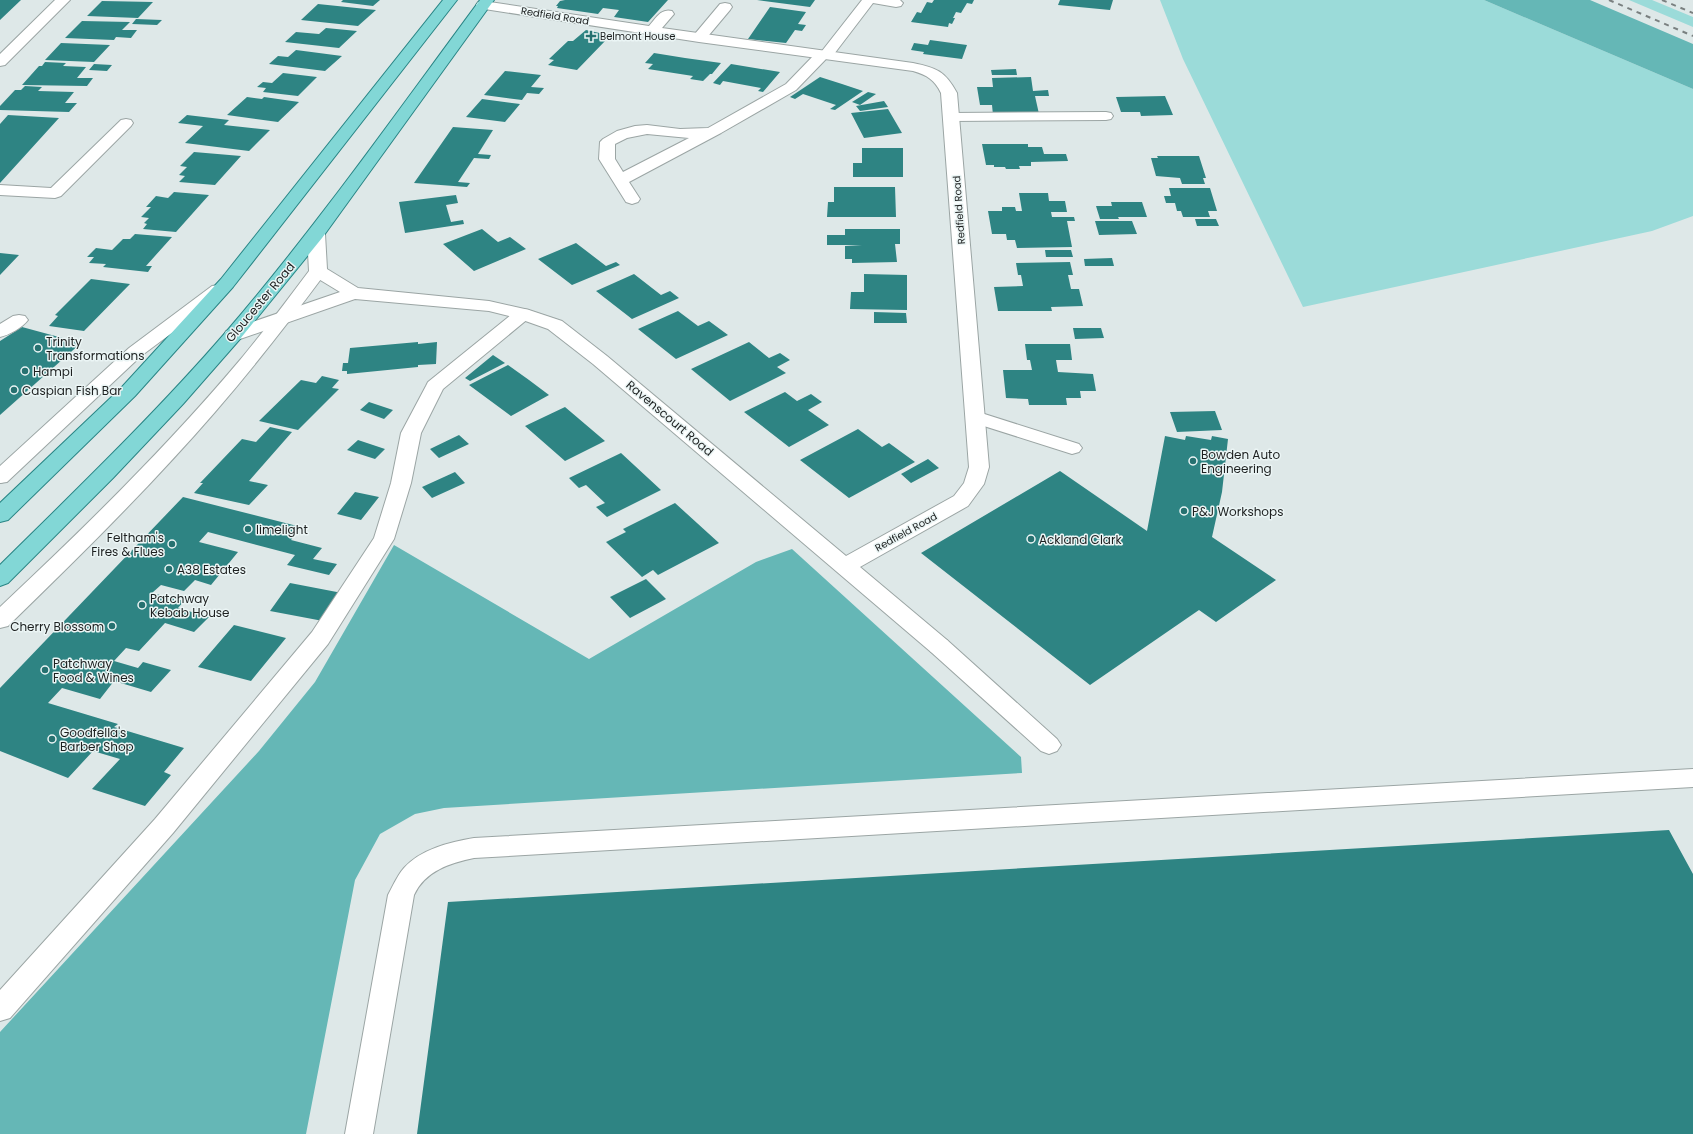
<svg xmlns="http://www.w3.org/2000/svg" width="1693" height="1134" viewBox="0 0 1693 1134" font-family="Poppins,sans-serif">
<rect width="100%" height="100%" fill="#dee8e8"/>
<path fill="#9bdbd9" d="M1160 0H1484L1693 89V216L1652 231 1303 307 1183 59Z
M1629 0H1652L1693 17V27Z"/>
<path fill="#65b7b6" d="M1484 0H1590L1693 44V89Z
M394 545 589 659 756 562 792 549 1021 757 1022 773 444 808 415 814 380 834 355 880 306 1134H0V1032L259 751 315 682Z"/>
<path fill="#2e8483" d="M0 0H21L0 20Z
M343 0H380L373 6 341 2Z
M565 0H668L648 22 614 17 619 10 603 8 598 14 557 8 558 6H556L560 1Z
M757 0H815L810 7Z
M934 0H974L972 4 967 3 961 13 956 12 953 18H955L952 24 949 23 948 27 911 22 917 12 921 13 927 2 932 3Z
M1060 0H1113L1110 10 1058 5Z
M102 1 153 2 138 18 87 16Z
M318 4 376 10 358 26 301 20Z
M770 7 806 12 798 24 806 25 802 31 795 30 786 43 748 39Z
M136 19 162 20 157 25 132 24Z
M82 21 130 22 122 30H137L131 38 116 37 114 40 65 38Z
M326 28 357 31 339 48 285 42 296 32 319 34Z
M586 30 604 34 600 38 606 40 577 70 548 65 554 60 549 59 568 41H573Z
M930 40 967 45 962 59 923 54 924 52 911 50 914 43 928 45Z
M61 43 110 45 94 62 45 60Z
M296 50 342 56 325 71 269 64 278 56 288 57Z
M654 53 685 58 721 63 712 74H710L703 81 690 79 693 76 648 69 653 64 645 63Z
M45 62 66 63 63 66 86 67 77 78H93L87 86 22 85 39 66H42Z
M94 64 112 65 107 71 89 70Z
M731 64 755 68 780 72 763 92 758 91 761 88 723 81 720 85 713 83Z
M1016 69 1017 75H992L991 70Z
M505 71 541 75 531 87 544 88 539 94 527 93 522 100 484 95Z
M283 73 317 77 298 96 263 92 266 88 257 87 263 82 272 83Z
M820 77 842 84 863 91 835 110 830 109 836 105 803 94 795 99 790 97Z
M1031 77 1033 91 1048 90 1049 96H1035L1039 114 993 115 992 105H980L977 87H993L992 78Z
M25 86 42 87 38 91 74 92 65 103H77L69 112 0 110V106L15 90H21Z
M868 92 876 94 860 105 852 102Z
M1165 96 1173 115 1141 116 1140 112H1121L1116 97Z
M247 97 262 99 264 97 299 102 278 122 227 115Z
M482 99 520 104 505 122 466 117Z
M884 101 888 107 860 111 856 106Z
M888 109 902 133 864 138 851 113Z
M8 115 59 118 0 183V124Z
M187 115 229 120 224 125 270 130 249 151 185 143 203 126 178 123Z
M453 127 493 130 478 154 491 155 489 159 474 158 458 182 470 183 467 187 414 183Z
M982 144H1028V147H1042L1044 154H1066L1068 161 1031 162V166H1019L1020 169H1006L1005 167H994V165H986Z
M862 148H903V177H853V163H862Z
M194 152 241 156 215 185 179 182 185 176 179 175 187 167 180 166Z
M1157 156H1199L1206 178H1203L1205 184H1182L1180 178 1156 176 1151 158H1158Z
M834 187H895L896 217H827L828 202H834Z
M1169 188H1210L1217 211H1208L1210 217H1183L1181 211H1177L1175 203H1166L1164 196H1171Z
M174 192 209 195 176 232 143 229 147 224 144 223 149 218 141 217 151 207H146L156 196 168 198Z
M1019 193H1048L1049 201H1065L1067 212H1051L1052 217H1074L1075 221H1067L1072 247 1017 248 1015 240H1007L1006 234H992L988 211H1002V207H1015L1016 211H1022Z
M456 195 458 203 446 205 448 212 451 222 463 220 464 224 405 233 399 202Z
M1111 202H1142L1147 217H1118L1119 219H1100L1096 206H1112Z
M1195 219H1216L1219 226H1197Z
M1095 221H1132L1137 234 1099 235Z
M482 229 498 242 510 237 526 249 474 271 443 244Z
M845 229H900V244H895L897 262 852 263V259H845V246L862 245H827V235H845Z
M135 234 172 237 146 266H152L148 272 103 267 106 264 89 263 94 257H87L96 248 112 250 123 239H130Z
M576 243 606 266 616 262 620 265 572 285 538 259Z
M1045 250H1071L1073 257H1046Z
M0 253 19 255 0 275Z
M1112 258 1114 266H1085L1084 259Z
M1070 262 1073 275H1068L1071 289H1079L1083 306 1051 307 1052 311H998L994 287 1023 286 1021 275H1018L1016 263Z
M634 274 661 295 670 291 679 298 632 319 596 291Z
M864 274 907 275V310L850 309 851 292H864Z
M91 279 130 284 84 331 49 326 58 316 55 315Z
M678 311 698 326 709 321 728 335 676 359 638 329Z
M874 312 906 313 907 323H874Z
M22 327 81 343 0 415V341Z
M1073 328H1101L1104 338 1075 339Z
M418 342V344L437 342 436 364 418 365V367L347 374V371H342L343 363H348L350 348Z
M749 342 769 358 780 353 790 360 777 367 786 373 730 401 691 369Z
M1025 344H1070L1072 360H1056L1058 372 1093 374 1096 391H1080L1081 398H1066L1067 405H1029L1028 399 1006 398 1003 370H1032L1030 360H1027Z
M493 355 505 363 470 381 465 378Z
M508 365 529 380 549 395 511 416 469 385Z
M322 376 339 380 332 388 339 389 298 430 259 421 301 380 316 383Z
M785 392 797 401 811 394 822 402 808 410 829 425 789 447 744 412Z
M369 402 393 410 384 419 360 410Z
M565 407 605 441 565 461 525 426Z
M1215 411 1222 430 1177 432 1170 412Z
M270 427 292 432 249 481 268 485 249 505 194 493 203 483H200L242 439 256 442Z
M858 429 882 447 889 443 915 462 849 498 800 460Z
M459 435 469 444 439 458 430 449Z
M1165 436 1185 440 1186 436 1211 440 1212 436 1228 439 1222 492 1212 537 1276 580 1216 622 1199 610 1090 685 921 553 1060 471 1147 531Z
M358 440 385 449 375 459 347 450Z
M621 453 661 490 607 517 596 507 605 503 586 485 579 488 569 478Z
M928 459 939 468 911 483 901 474Z
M455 472 465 483 432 498 422 487Z
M355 492 379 497 361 520 337 514Z
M183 497 301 527 291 540 322 548 313 559 337 564 329 575 287 565 295 555 208 532 199 542 238 552 211 585 195 580 184 591 161 585 152 593 184 601 178 608 209 617 194 632 165 623 139 651 126 648 114 661 138 668 143 662 171 670 151 692 114 681 100 699 62 688 48 703 118 724 114 727 184 748 164 772 171 775 145 806 92 789 120 759 93 751 68 778 0 751V688Z
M675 503 719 543 658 575 653 570 642 577 606 542 626 532 623 529Z
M646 579 666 599 630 618 610 597Z
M290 583 342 593 323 621 270 611Z
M234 625 286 638 251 681 198 667Z
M1669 830 1693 874V1134H417L448 902Z"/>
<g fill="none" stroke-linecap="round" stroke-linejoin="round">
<defs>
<path id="lane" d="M862 0H900L903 3 901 6 896 7 873 3 831 58 826 59 796 90 721 133 629 182 640 199 638 202 632 204 626 202 599 159 600 142 603 139 617 131 635 126 647 125 680 129 708 128 786 84 817 52 822 51ZM647 134 689 138 623 172 615 159V144L627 138Z
M725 3 730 4 732 7 730 10 704 41H694L692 38 694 35 720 4Z
M1106 112 1111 113 1113 116 1111 119 1106 120 951 121 946 120 944 117 946 114 951 113Z
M126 119 131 120 133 123 131 126 61 196 55 198 0 195V185L51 188 121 120Z
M318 266 324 267 326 271 324 275C289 322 253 368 215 412 150 487 79 557 8 626L0 628V607C83 529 166 448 240 360 265 330 288 299 312 267Z
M218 285 224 286 227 290 224 294 141 356 7 482 0 483V466L129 348 212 286Z
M523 309 529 310 532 314 529 318 443 389 421 433 411 483 394 539 328 644 173 833 10 1018 0 1021V990L155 819 312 632 374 538 391 483 401 433 426 386 428 382 517 310Z
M19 315 25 316 28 320C22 328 9 335 0 337V324L13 316Z
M975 411 1079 444 1082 448 1079 452 1072 454 968 421 966 417 968 413Z
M939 638 947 640 1057 739 1061 745 1057 751 1049 754 1041 751 931 652 928 646 931 640Z
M1693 769V787L474 858C450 863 425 871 414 895L373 1134H345L388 895C393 886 397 876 404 868 421 849 450 842 474 838Z"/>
<path id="street" d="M55 0H70L5 65 0 66V54Z
M483 1 649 26C656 18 661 8 672 11L674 14 662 28 913 63C937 68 945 71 957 93L989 467 984 484 968 506 860 567 947 640 951 646 947 652 939 654 931 652 593 364 548 329 517 318 489 311 355 299 240 339 233 341 226 339 224 335 226 331 340 292 312 275 309 271 307 234 310 230 316 229 322 230 325 234 327 269 358 288 489 301 529 310 562 321 607 356 846 556 954 496 964 483 969 467 941 93C935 80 927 75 913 71L699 42 478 8 476 5 478 2Z
M3 467 10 469 13 474 7 481 0 483V468Z"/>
<path id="primary" d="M443 0H457L233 287 135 396 8 520 0 522V503L121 388 221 279Z
M480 0H494L322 238 240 339 183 404 113 478 8 583 0 586V565C77 489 155 414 226 332 317 226 397 112 480 0Z"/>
</defs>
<use href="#lane" stroke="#9ba5a4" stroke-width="2"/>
<use href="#street" stroke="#9ba5a4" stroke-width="2"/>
<use href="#primary" stroke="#298585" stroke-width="2"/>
<use href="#lane" fill="#fff" fill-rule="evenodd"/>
<use href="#street" fill="#fff" fill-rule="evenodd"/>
<use href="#primary" fill="#82d7d6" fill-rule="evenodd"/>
<path stroke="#7a8080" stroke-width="2" stroke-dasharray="5 5" stroke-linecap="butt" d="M1609 0 1693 36
M1662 0 1693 13"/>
</g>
<g fill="#267170" stroke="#ebf5f5" stroke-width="1.5">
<path d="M589 30h4v4h4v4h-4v4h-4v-4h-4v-4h4z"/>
<circle cx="38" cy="348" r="4"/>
<circle cx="25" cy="371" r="4"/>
<circle cx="14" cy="390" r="4"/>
<circle cx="1193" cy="461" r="4"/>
<circle cx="1184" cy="511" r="4"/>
<circle cx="248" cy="529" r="4"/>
<circle cx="1031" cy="539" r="4"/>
<circle cx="172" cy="544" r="4"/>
<circle cx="169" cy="569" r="4"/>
<circle cx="142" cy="605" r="4"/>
<circle cx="112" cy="626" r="4"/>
<circle cx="45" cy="670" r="4"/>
<circle cx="52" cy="739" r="4"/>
</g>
<g text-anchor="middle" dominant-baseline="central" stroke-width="3" stroke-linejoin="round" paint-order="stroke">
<g font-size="10" fill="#1d2020" stroke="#ebf5f5">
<text transform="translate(555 16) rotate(9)">Redfield Road</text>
<text transform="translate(959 210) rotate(-94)">Redfield Road</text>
<text transform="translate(906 532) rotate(-29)">Redfield Road</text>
</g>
<g font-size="10" fill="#1d2020" stroke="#ebf5f5" text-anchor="start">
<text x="600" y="36">Belmont House</text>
</g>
<g font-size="12" fill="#1d2020" stroke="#ebf5f5">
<text transform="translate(260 302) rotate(-50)">Gloucester Road</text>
<text transform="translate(670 418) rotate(40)">Ravenscourt Road</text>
</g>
<g font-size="12" fill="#1d2020" stroke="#ebf5f5" text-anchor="start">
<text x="46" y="341">Trinity<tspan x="46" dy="14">Transformations</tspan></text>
<text x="33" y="371">Hampi</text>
<text x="22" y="390">Caspian Fish Bar</text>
<text x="1201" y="454">Bowden Auto<tspan x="1201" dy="14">Engineering</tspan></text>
<text x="1192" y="511">P&amp;J Workshops</text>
<text x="256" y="529">limelight</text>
<text x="164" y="537" text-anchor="end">Feltham's<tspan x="164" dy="14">Fires &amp; Flues</tspan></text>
<text x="1039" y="539">Ackland Clark</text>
<text x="177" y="569">A38 Estates</text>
<text x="150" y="598">Patchway<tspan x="150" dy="14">Kebab House</tspan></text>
<text x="104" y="626" text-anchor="end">Cherry Blossom</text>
<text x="53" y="663">Patchway<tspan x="53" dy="14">Food &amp; Wines</tspan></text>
<text x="60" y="732">Goodfella's<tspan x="60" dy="14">Barber Shop</tspan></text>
</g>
</g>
</svg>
